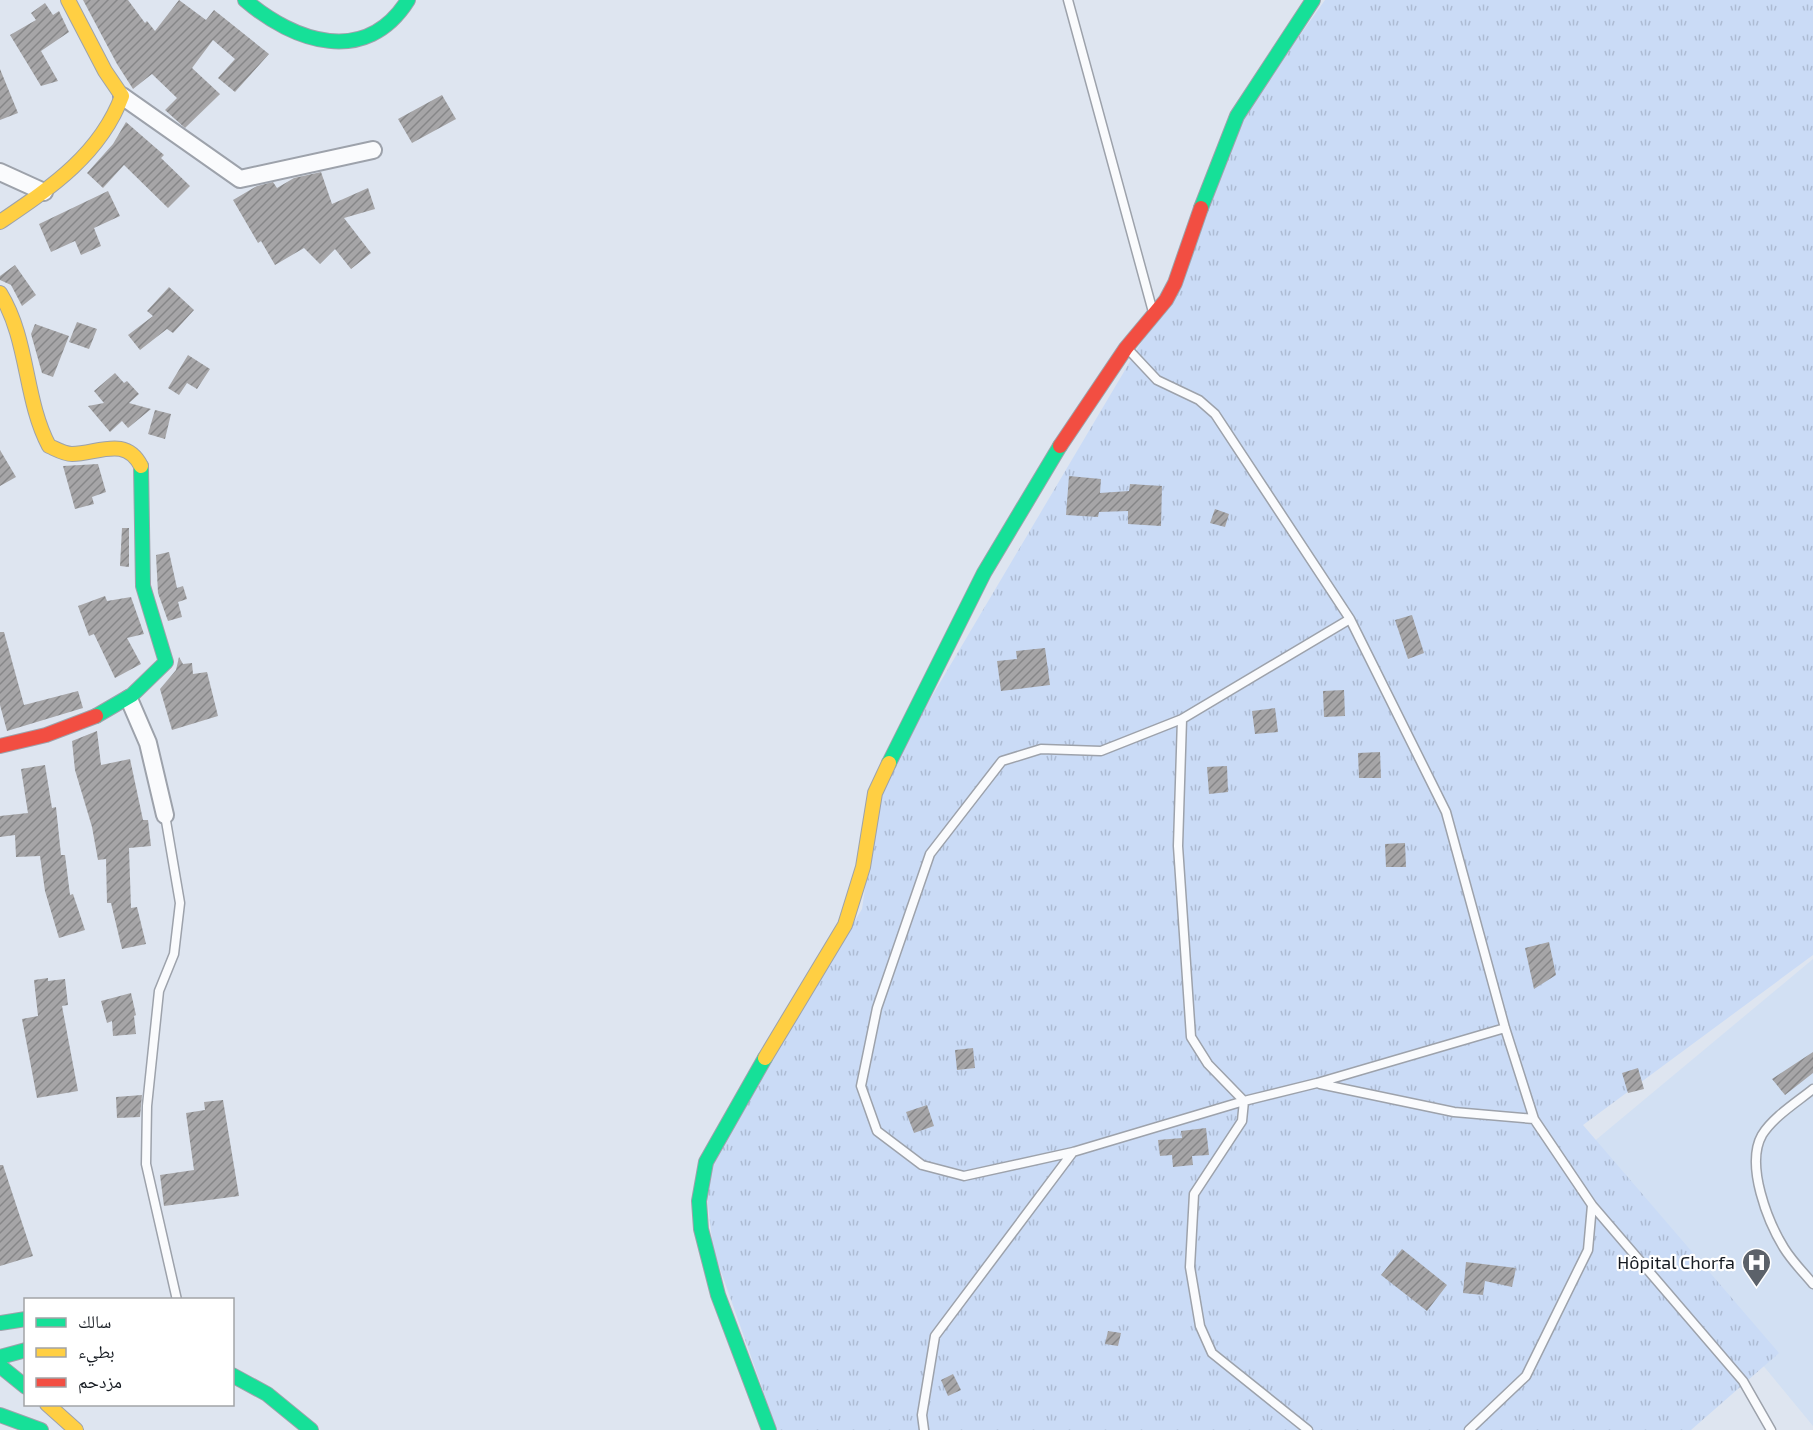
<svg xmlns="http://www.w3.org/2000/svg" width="1813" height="1430" viewBox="0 0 1813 1430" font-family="'Exo 2','Noto Naskh Arabic',sans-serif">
<defs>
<pattern id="park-tufts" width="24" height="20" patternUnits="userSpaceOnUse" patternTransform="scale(1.5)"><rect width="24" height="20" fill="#cadbf6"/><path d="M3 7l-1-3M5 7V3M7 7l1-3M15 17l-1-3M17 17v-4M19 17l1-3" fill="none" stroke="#adbbd3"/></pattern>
<pattern id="building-hatch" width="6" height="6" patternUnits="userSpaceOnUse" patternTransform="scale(1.5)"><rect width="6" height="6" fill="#a6a5a7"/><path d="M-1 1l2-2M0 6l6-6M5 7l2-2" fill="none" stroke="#868688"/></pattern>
</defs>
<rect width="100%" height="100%" fill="#dee5f0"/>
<path fill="#d2e0f3" d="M1813 959V1426L1585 1149Z"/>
<path fill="url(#park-tufts)" d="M1325 0H1813V955L1583 1125 1779 1353 1691 1430H777L713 1249 704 1169 862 909 880 784 1154 321 1220 147Z"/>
<path fill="url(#building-hatch)" d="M83 0H128L145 23 147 21 155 31 179 0 206 20 214 10 269 54 235 92 218 78 235 59 213 40 192 68 220 94 185 128 165 110 177 98 152 74 133 89 117 64Z
M45 3 53 15 59 11 69 32 41 51 58 81 41 86 10 35 36 20 31 13Z
M0 69 18 113 0 120Z
M442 95 456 119 412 143 398 119Z
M126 122 164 155 161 158 190 186 168 208 124 165 103 188 87 173 113 144Z
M321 172 332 204 368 188 375 209 344 218 371 253 351 269 335 249 320 264 304 248 275 265 261 241 258 243 233 200 257 186 273 182 277 188 294 178Z
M108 191 120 216 94 228 101 246 81 255 75 241 51 252 39 224Z
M15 265 36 295 22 306 11 285 0 280V276Z
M169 287 194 310 173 333 167 329 140 350 128 335 153 316 147 311Z
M77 322 97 329 89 349 69 342Z
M35 324 69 336 53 377 42 373 31 334Z
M188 355 210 369 197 389 187 383 179 395 168 388Z
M115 373 124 383 127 381 139 394 129 403 151 409 128 428 122 421 110 432 88 406 104 403 94 391Z
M155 410 171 414 165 439 148 434Z
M0 450 16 477 0 486Z
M98 464 106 492 92 497 94 504 75 509 63 466Z
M1069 476 1101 479 1100 493 1129 491 1130 484 1162 486 1161 526 1128 524V511L1099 512 1098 517 1066 515Z
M1215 509 1229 514 1225 527 1210 523Z
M122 528H129V567L120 566Z
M169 552 177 588 183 586 187 599 178 602 182 617 168 621 158 593 156 555Z
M105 596 107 601 131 597 144 634 127 638 141 664 115 678 94 634 89 636 78 606Z
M1412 615 1424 653 1408 659 1395 620Z
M0 632H4L24 705 78 691 83 708 7 731 0 705Z
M1045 648 1050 685 1001 691 997 661 1017 659 1016 651Z
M179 657 183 664 192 663 193 674 207 672 218 716 172 730 160 689 176 670Z
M1344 690 1345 716 1324 717 1323 691Z
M1275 708 1278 732 1255 734 1252 711Z
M97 731 101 765 130 759 143 820H148L151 846 129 848 131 908 137 907 146 944 122 949 111 903H107L106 859 98 860 92 827 75 770 72 741Z
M1380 752 1381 778H1359L1358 753Z
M45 765 52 808 56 807 61 855H65L70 895 73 894 85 930 59 938 45 891 40 856 16 857 15 835 0 837V816L28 813 21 769Z
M1227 766 1228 792 1209 794 1207 767Z
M1405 843 1406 867H1386L1385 844Z
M1549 942 1556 975 1534 989 1525 948Z
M48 978V981L65 979 68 1005 62 1006 78 1091 37 1098 22 1019 38 1016 34 980Z
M131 993 136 1015 134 1016 136 1034 113 1036 112 1021 107 1023 101 1001Z
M973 1048 975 1068 957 1070 955 1050Z
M1813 1052V1073L1785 1095 1772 1079Z
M1638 1068 1644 1089 1628 1093 1622 1073Z
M142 1095 140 1117 117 1118 116 1097Z
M223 1100 239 1196 164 1206 160 1175 194 1170 186 1113 205 1110 204 1102Z
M927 1105 934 1126 914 1133 906 1112Z
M1206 1128 1209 1155 1192 1156 1193 1165 1173 1167 1172 1155 1160 1156 1158 1140 1182 1138 1181 1131Z
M0 1165H3L33 1256 0 1266Z
M1402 1249 1447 1285 1427 1311 1381 1275Z
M1466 1262 1516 1268 1512 1287 1485 1281 1483 1295 1463 1293Z
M1108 1331 1121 1333 1118 1346 1105 1344Z
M953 1374 961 1390 948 1396 941 1380Z"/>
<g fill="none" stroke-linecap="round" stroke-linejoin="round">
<defs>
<path id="lane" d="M1068 0 1153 312
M1127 348 1157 380 1199 400 1215 414 1350 619 1446 812 1505 1028 1534 1119 1592 1205 1588 1250 1526 1376 1469 1430
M1350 619 1182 719 1101 751 1041 749 1002 761 930 854 877 1008 861 1086 877 1131 922 1165 964 1176 1073 1152 1244 1101 1317 1083 1505 1028
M1182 719 1178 846 1191 1037 1208 1064 1244 1101 1242 1121 1194 1194 1190 1267 1200 1326 1212 1353 1308 1430
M165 815 180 903 174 954 159 991 147 1106 146 1164 177 1300
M1320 1084 1454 1112 1534 1119
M1813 1089C1797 1102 1773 1117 1762 1135 1745 1165 1768 1222 1784 1248 1792 1261 1803 1272 1813 1284
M1592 1205 1743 1381 1771 1430
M924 1430 922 1415 935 1336 1073 1152"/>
<path id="street" d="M122 96 240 179 373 150
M0 172 44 192
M129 699 148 743 165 815"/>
<path id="fast" d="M245 0C294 42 366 67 408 0
M1201 208 1237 116 1313 0
M96 716 132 695 166 662 143 586 141 466
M889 763 984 573 1060 446
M765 1058 706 1162 699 1201 701 1229 718 1295 769 1430
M0 1323 26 1319
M0 1357 26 1350
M0 1366 26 1387
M232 1375 267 1394 311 1430
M0 1415 41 1430"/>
<path id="slow" d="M0 222C50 188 100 155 122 96L105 71 68 0
M0 293C29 340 24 399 49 446 56 449 64 454 72 454 99 453 126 436 141 466
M765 1058 845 925 863 867 875 793 889 763
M47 1404 76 1430"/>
<path id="jam" d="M1060 446 1126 348 1166 300 1175 283 1201 208
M0 746 46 735 96 716"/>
</defs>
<use href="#lane" stroke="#9da2ab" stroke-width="11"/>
<use href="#street" stroke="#9da2ab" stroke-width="20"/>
<use href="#fast" stroke="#9da2ab" stroke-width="16"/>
<use href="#slow" stroke="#9da2ab" stroke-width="16"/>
<use href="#jam" stroke="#9da2ab" stroke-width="16"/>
<use href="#lane" stroke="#fafbfd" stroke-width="8"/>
<use href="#street" stroke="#fafbfd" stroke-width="16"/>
<use href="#fast" stroke="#16e098" stroke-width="14"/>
<use href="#slow" stroke="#ffcf43" stroke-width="14"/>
<use href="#jam" stroke="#f24e42" stroke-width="14"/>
</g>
<defs>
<symbol id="hospital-pin" viewBox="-11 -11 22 30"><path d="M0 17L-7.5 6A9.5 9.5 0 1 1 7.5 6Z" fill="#5c626a" stroke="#fff"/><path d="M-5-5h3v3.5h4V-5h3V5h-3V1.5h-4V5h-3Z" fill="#fff"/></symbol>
</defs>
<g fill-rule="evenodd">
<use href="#hospital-pin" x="1740" y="1246" width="33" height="45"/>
</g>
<g text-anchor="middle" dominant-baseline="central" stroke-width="4.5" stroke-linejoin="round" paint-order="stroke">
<g font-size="18" fill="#161b22" stroke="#fff" text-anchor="end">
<text x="1735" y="1262">Hôpital Chorfa</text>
</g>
</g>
<rect x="24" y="1298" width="210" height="108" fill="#ffffff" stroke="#a2a4a7" stroke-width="1.5"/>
<rect x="36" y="1318" width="30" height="9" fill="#16e098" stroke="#a2a4a7" stroke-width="1.5"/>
<text x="78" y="1328" font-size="18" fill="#161b22">سالك</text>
<rect x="36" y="1348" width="30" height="9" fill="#ffcf43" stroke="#a2a4a7" stroke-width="1.5"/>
<text x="78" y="1358" font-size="18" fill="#161b22">بطيء</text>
<rect x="36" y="1378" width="30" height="9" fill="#f24e42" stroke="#a2a4a7" stroke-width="1.5"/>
<text x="78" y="1388" font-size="18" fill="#161b22">مزدحم</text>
</svg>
